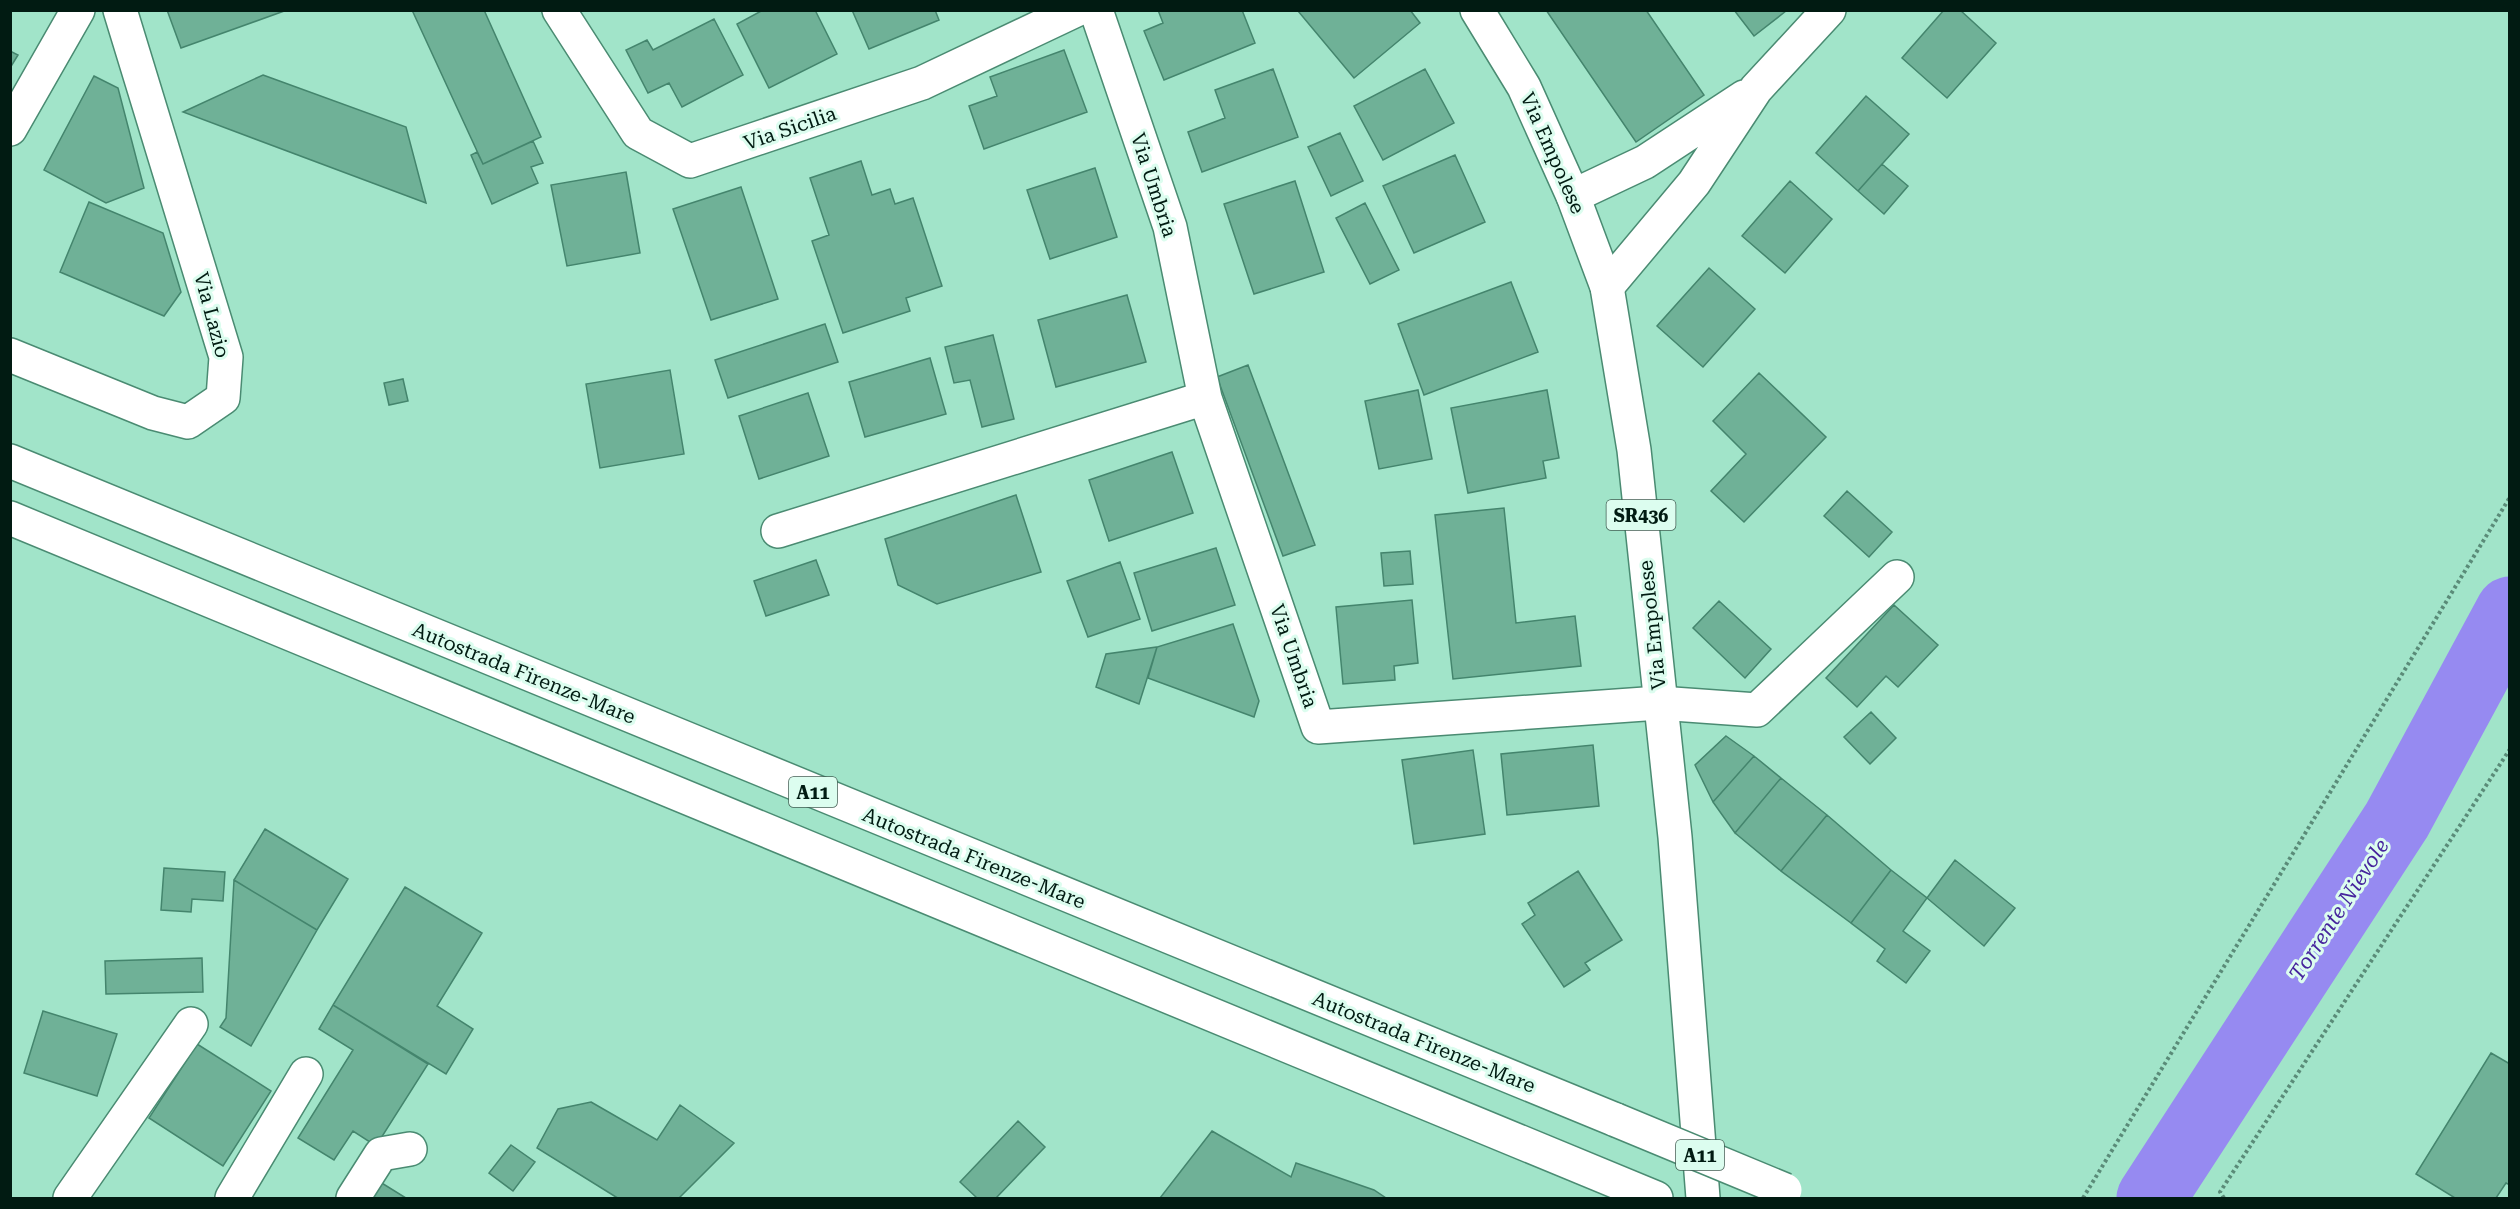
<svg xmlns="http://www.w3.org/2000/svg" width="2520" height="1209" viewBox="0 0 2520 1209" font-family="'Roboto Serif',serif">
<rect width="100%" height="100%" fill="#a1e4c9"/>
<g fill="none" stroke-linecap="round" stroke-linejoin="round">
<path stroke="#968af1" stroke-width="69" d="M2151 1198 2397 820 2510 611"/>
</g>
<path fill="#6fb197" stroke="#44856d" stroke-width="1.5" d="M167 10H287L181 48Z
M412 10H484L541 137 483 164Z
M763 10H815L837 54 769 88 737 24Z
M852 10H935L939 20 869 49Z
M1158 10H1242L1255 43 1164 80 1144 31 1163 23Z
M1410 10 1420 23 1354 78 1298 11Z
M1546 10H1646L1704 95 1636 142Z
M1734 10H1786V11L1754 36Z
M1944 10H1960L1996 43 1947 98 1902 58Z
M714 19 743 75 682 107 669 83 648 93 626 50 647 40 653 50Z
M1064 50 1087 112 984 149 969 106 997 96 990 77Z
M10 51 18 55 10 68Z
M1273 69 1298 137 1202 172 1188 132 1225 118 1215 90Z
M1425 69 1454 123 1383 160 1354 106Z
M263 75 406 127 426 203 183 112Z
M94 76 118 88 144 188 106 203 44 170Z
M1866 96 1909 134 1858 191 1816 153Z
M1340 133 1363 181 1331 196 1308 147Z
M533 141 543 163 531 167 538 183 492 204 471 155 477 152 483 164Z
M1455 155 1485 222 1414 253 1383 186Z
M861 161 872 195 890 189 895 204 913 198 942 286 906 298 910 311 843 333 812 241 829 235 810 178Z
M1882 164 1908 186 1884 214 1858 191Z
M1095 168 1117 237 1050 259 1027 190Z
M626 172 640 253 567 266 551 185Z
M1295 181 1324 272 1254 294 1224 204Z
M1790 181 1832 219 1785 273 1742 236Z
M741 187 778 299 711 320 673 209Z
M89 202 163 233 181 292 164 316 60 272Z
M1365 203 1399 270 1370 284 1336 218Z
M1709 268 1755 309 1703 367 1657 326Z
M1511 282 1538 352 1424 395 1398 324Z
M1127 295 1146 362 1056 387 1038 320Z
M825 324 838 362 728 398 715 360Z
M993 335 1014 419 982 427 970 380 954 383 945 347Z
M930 358 946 414 865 437 849 382Z
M1248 365 1315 545 1283 556 1217 377Z
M670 370 684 454 600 468 586 384Z
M1759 373 1826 437 1744 522 1711 491 1746 454 1713 421Z
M403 379 408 401 389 405 384 383Z
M1418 390 1432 459 1379 469 1365 401Z
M1547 390 1559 458 1543 461 1546 478 1468 493 1451 408Z
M808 393 829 456 759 479 739 416Z
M1172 452 1193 513 1109 541 1089 480Z
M1847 491 1892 532 1869 557 1824 516Z
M1016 495 1041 572 937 604 898 585 885 539Z
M1504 508 1516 623 1575 616 1581 666 1453 679 1435 515Z
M1216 548 1235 605 1152 631 1134 573Z
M1410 551 1413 584 1384 586 1381 553Z
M816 560 829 595 766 616 754 581Z
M1120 562 1140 619 1088 637 1067 581Z
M1412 600 1418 663 1394 666 1395 680 1343 684 1336 607Z
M1719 601 1771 649 1745 678 1693 628Z
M1894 605 1938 645 1898 687 1886 676 1857 707 1826 678Z
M1233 624 1259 701 1254 717 1148 678 1157 647Z
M1157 647 1139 704 1096 687 1106 654Z
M1871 712 1896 738 1870 764 1844 737Z
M1726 736 1754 756 1713 802 1695 765Z
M1593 745 1599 806 1507 815 1501 754Z
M1473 750 1485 834 1414 844 1402 760Z
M1754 756 1781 778 1735 833 1713 802Z
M1781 778 1827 815 1781 871 1735 833Z
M1827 815 1891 870 1851 923 1781 871Z
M265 829 348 879 317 930 234 880Z
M1955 860 2015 908 1984 946 1927 898Z
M164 868 225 872 223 901 192 899 191 912 161 910Z
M1891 870 1927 898 1903 931 1930 951 1906 983 1877 961 1885 949 1851 923Z
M1578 871 1622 940 1585 963 1590 970 1564 987 1522 924 1535 915 1528 903Z
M234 880 317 930 251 1046 220 1027 226 1018Z
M405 887 482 933 437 1006 473 1029 446 1074 333 1005Z
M202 958 203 992 106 994 105 961Z
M333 1005 428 1064 376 1146 353 1131 334 1160 298 1138 353 1050 319 1029Z
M43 1011 117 1034 97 1096 24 1073Z
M197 1044 271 1091 223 1166 149 1118Z
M2491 1053 2510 1064V1185L2506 1183 2496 1198H2455L2416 1174Z
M591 1102 657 1140 680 1105 734 1143 679 1198H614L616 1197 537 1148 558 1109Z
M1018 1121 1045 1147 996 1198H977L960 1182Z
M1212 1131 1291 1177 1296 1163 1374 1190 1386 1198H1160Z
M511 1145 535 1162 513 1191 489 1173Z
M372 1177 406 1198H358Z"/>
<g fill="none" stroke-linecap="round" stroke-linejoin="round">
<defs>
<path id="minor" d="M559 10 638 133 690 161 922 83 1076 10
M1096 10 1170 227 1205 398 1318 727 1659 703 1757 710 1897 577
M10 129 78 10
M1573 196 1645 162 1744 97
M1607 287 1694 183 1756 89 1829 10
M10 355 153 413 188 422 223 398 226 357 120 10
M778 531 1205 398
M70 1198 191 1024
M232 1198 306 1074
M353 1198 381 1154 410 1149"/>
<path id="major" d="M1477 10 1524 87 1573 196 1607 287 1634 450 1675 837 1703 1198"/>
<path id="highway" d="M10 461 1616 1120
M10 518 1656 1198"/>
</defs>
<use href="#minor" stroke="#4a8b72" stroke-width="36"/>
<use href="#major" stroke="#4a8b72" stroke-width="36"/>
<use href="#highway" stroke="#4a8b72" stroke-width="36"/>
<path stroke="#5a8b78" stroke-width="4" stroke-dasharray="3 3" stroke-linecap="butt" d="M2083 1198 2510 497
M2224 1198 2220 1192 2510 749"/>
<use href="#minor" stroke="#fff" stroke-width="33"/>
<use href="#major" stroke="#fff" stroke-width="33"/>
<use href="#highway" stroke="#fff" stroke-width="33"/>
<defs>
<path id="highway-bridge" d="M1616 1120 1785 1190"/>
</defs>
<use href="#highway-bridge" stroke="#4a8b72" stroke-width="36" stroke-linecap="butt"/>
<use href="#highway-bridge" stroke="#fff" stroke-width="33"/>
</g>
<g text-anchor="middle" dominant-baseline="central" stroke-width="6" stroke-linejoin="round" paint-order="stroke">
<g fill="#dcfdef" stroke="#435f54" stroke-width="1.5">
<rect x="1606.5" y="500" width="69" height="30" rx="4.5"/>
<rect x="789" y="777" width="48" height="30" rx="4.5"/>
<rect x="1676" y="1140" width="48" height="30" rx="4.5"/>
</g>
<g font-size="18" font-weight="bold" fill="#011b12">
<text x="1641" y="515">SR436</text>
<text x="813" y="792">A11</text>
<text x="1700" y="1155">A11</text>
</g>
<g font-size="20" fill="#011b12" stroke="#dcfdef">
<text transform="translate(790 128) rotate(-19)">Via Sicilia</text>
<text transform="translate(1553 153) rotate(66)">Via Empolese</text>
<text transform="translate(1154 185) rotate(72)">Via Umbria</text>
<text transform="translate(212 315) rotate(75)">Via Lazio</text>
<text transform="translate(1652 625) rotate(-96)">Via Empolese</text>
<text transform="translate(1294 656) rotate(71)">Via Umbria</text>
<text transform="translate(524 673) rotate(22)">Autostrada Firenze-Mare</text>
<text transform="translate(974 858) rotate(22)">Autostrada Firenze-Mare</text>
<text transform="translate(1424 1042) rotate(22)">Autostrada Firenze-Mare</text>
</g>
<g font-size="21" font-style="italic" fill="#46259d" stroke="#dcfdef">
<text transform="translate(2339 910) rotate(-57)">Torrente Nievole</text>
</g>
</g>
<rect width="2520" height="1209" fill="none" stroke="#011b12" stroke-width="24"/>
</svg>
